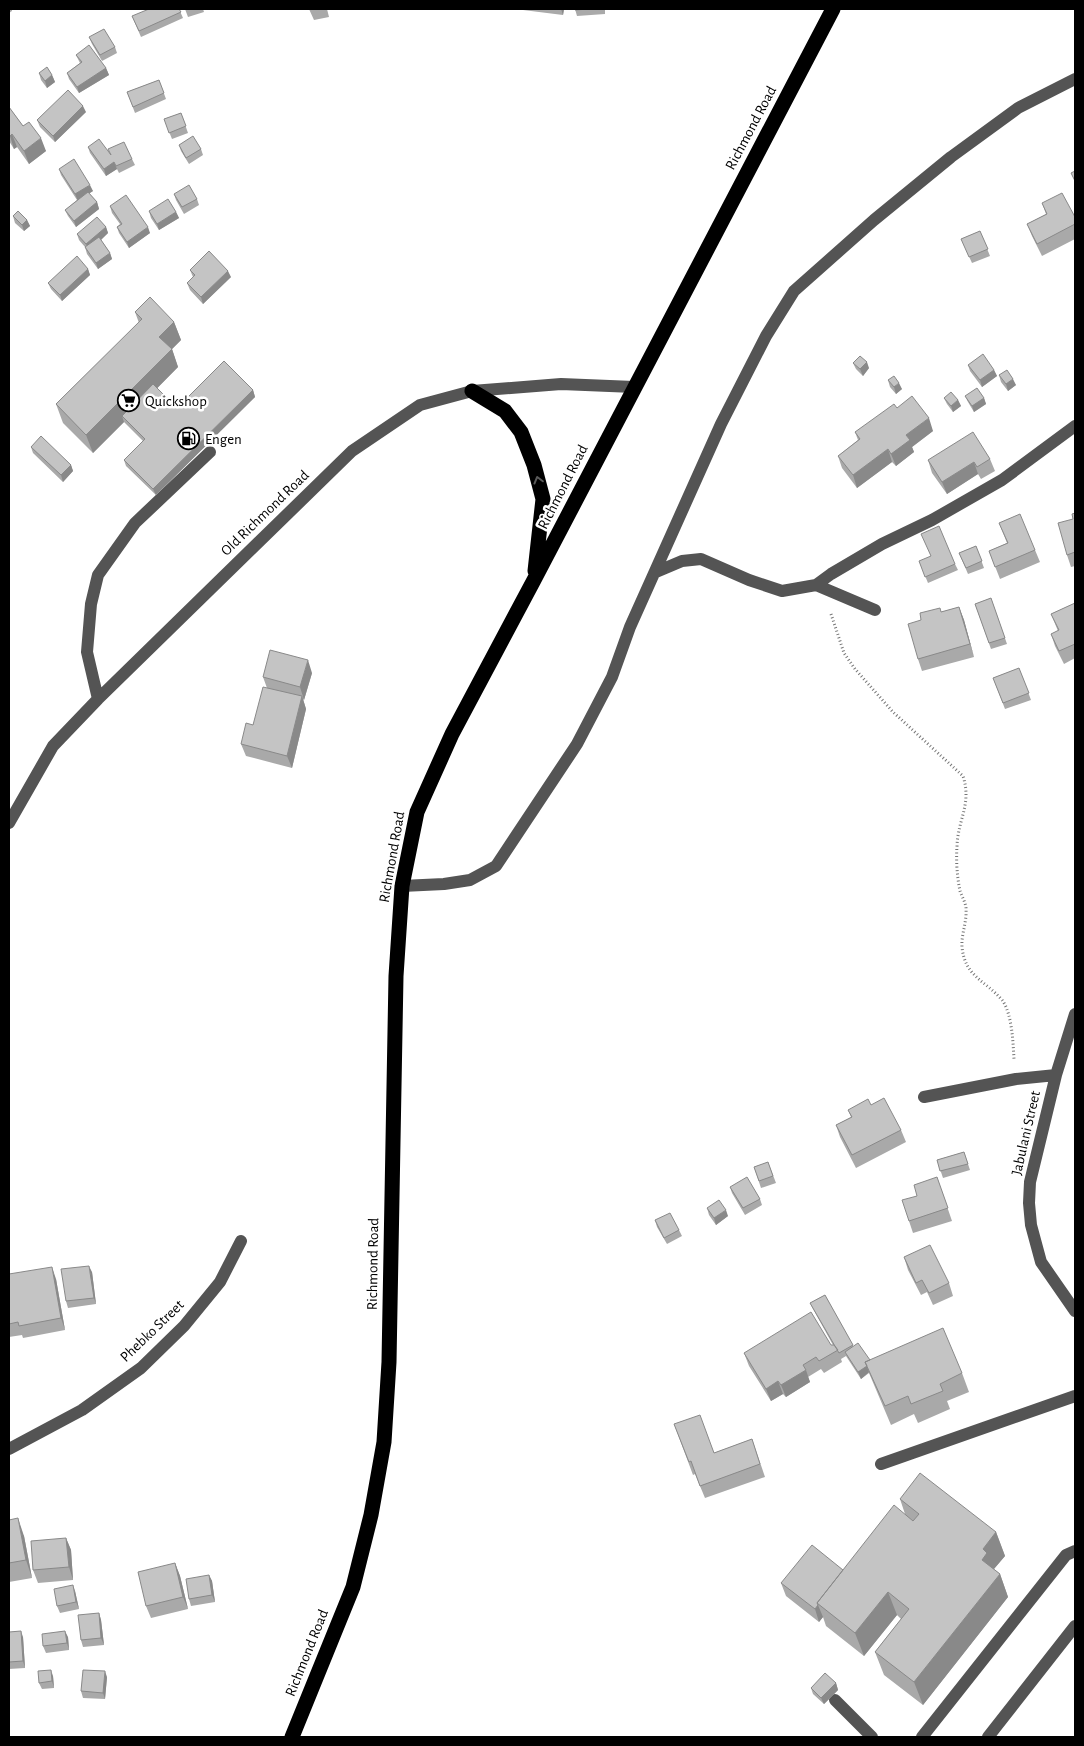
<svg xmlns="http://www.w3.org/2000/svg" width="1084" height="1746" viewBox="0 0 1084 1746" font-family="'Alegreya Sans',sans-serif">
<rect width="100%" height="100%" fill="#fff"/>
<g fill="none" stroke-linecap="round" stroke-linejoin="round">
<path stroke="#767676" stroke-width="3" stroke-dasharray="1 2.5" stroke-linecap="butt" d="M831 614 844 653 855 669 893 712 963 776C972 804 958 819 957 846 956 861 957 876 960 891 962 897 966 903 966 909 967 922 961 935 962 947 965 977 985 980 1002 1000 1012 1013 1013 1042 1014 1059"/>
<path stroke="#545454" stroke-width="12" d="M656 572 682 561 701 559 749 580 782 591 816 585 831 574 882 544 932 520 1002 480 1075 426
M816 585 875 610
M98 699 87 652 91 604 98 575 135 523 210 452
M9 823 53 746 98 699 352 451 420 405 472 391 561 384 634 387
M402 886 444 884 470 880 496 866 577 744 612 677 630 627 721 424 766 336 794 291 874 220 951 157 1018 108 1075 79
M1075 1014 1056 1075 1030 1182 1029 1203 1031 1225 1041 1262 1075 1311
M924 1097 1016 1079 1056 1075
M9 1449 82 1410 141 1368 184 1326 220 1282 241 1241
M881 1464 1075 1396
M835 1700 872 1737
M922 1737 1066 1555 1075 1551
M988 1737 1075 1626"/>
<path stroke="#000" stroke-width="15" d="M472 391 505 411 521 432 534 465 543 499 535 571
M292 1737 353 1587 371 1515 384 1442 389 1362 396 976 402 886 417 812 452 734 534 580 833 9"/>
</g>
<path fill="#a9a9a9" d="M9 9H12V11L9 13Z
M179 9 183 18 141 37 132 16Z
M185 9H203L204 12 188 17Z
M309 9H327L329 17 314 20Z
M523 9H564L563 15 523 10Z
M575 9H605V14L577 16Z
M89 37 115 47 117 53 102 61 92 44Z
M76 55 106 68 109 75 79 93 69 79 67 73 80 63Z
M39 73 52 75 55 82 47 88 41 80Z
M159 80 166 99 135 113 127 92Z
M9 107 23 126 46 151 29 164 17 147 14 149 9 141Z
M86 112 55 142 40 127 37 120Z
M181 113 188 133 172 139 164 119Z
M179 145 201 149 203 155 189 164 181 151Z
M88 147 111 155 132 159 135 165 119 173 117 169 106 176 90 153Z
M59 169 93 191 89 193 97 202 99 209 76 227 68 216 65 210 77 200 61 175Z
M174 194 197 199 199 205 184 214 176 200Z
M1042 203 1075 217V239L1042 256 1032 236 1027 224 1046 214Z
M110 206 150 233 129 248 119 233 117 227 120 224 112 213Z
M149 211 176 212 179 218 159 230 151 218Z
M13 216 27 220 30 226 24 231 15 223Z
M106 227 108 233 101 240 110 253 112 259 98 269 87 254 85 247 79 240 77 234Z
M980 231 990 256 972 263 961 239Z
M88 269 90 275 62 301 51 289 48 283Z
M190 270 231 277 203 304 190 290 187 283 193 277Z
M135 312 174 322 181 340 172 349 178 367 157 388 177 408 253 390 255 397 156 495 126 466 124 460 143 441 124 422 93 453 63 423 56 404 139 323Z
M853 363 869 368 863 376 856 369Z
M968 365 994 370 997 376 982 387 970 371Z
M999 375 1016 385 1008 391 1001 382Z
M888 380 902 389 896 394 890 387Z
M965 396 984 398 986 404 974 412 968 402Z
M944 398 958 400 961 406 953 412 947 404Z
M897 408 933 431 912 447 914 452 896 466 892 462 857 488 842 468 838 456 858 440 855 432Z
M31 447 71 465 73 471 63 482 33 453Z
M990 459 995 471 981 479 978 474 947 494 932 473 928 460Z
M1075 513V566L1071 567 1067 555 1073 519Z
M999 523 1035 550 1040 562 1000 579 989 551 1007 543Z
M976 546 984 568 968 574 959 553Z
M919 561 955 564 958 570 928 583Z
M991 598 1007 644 991 649 975 604Z
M1075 603V658L1064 664 1055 646 1051 634 1058 631 1051 614Z
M959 607 964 620 974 657 922 671 918 659 921 620 941 612Z
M1019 668 1031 700 1005 709 993 678Z
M312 673 304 700 303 699 306 709 292 768 246 756 241 744 253 725 267 688 263 677Z
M871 1105 901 1130 906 1142 856 1168 840 1137 836 1125 851 1117 848 1110Z
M964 1152 970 1170 943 1178 937 1160Z
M768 1162 776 1183 761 1188 754 1167Z
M937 1177 952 1221 913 1233 909 1221Z
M730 1187 760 1199 762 1205 745 1215 732 1193Z
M707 1208 728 1216 716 1225 709 1215Z
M655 1220 679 1230 682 1236 667 1244 657 1227Z
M904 1257 949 1283 953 1296 933 1305 927 1292 921 1295 908 1270Z
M92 1272 96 1304 68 1308 66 1301Z
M9 1274 56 1279 65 1330 23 1338 22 1335 9 1337Z
M825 1295 853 1346 870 1360 962 1373 969 1392 947 1401 950 1409 918 1423 914 1414 891 1425 869 1373 861 1379 846 1356 841 1359 842 1362 824 1373 821 1369 808 1377 810 1382 786 1397 783 1394 771 1401 749 1366 744 1353 833 1345 813 1309 810 1303Z
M674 1424 714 1453 752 1439 765 1477 705 1498 695 1474 693 1475Z
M900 1499 996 1532 1005 1556 994 1569 1000 1574 1008 1597 923 1705 884 1675 875 1652 901 1619 897 1615 864 1656 826 1626 823 1617 819 1622 786 1596 781 1583 843 1570 905 1514Z
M9 1520 24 1536 32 1578 9 1582Z
M66 1538 71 1550 73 1580 38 1583 33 1570Z
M175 1563 180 1576 188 1609 151 1618 146 1606Z
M209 1575 212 1581 215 1602 191 1606 189 1599Z
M75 1591 79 1609 60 1613 57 1606Z
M99 1613 101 1620 104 1645 83 1647 81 1640Z
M9 1632 23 1637 25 1668 9 1669Z
M68 1637 69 1650 46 1653 43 1646Z
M53 1676 54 1688 42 1689 39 1683Z
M107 1677 105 1699 83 1698 81 1691Z
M836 1683 838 1690 824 1704 813 1694 811 1688Z"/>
<path fill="#898989" d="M561 9H564L563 15Z
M106 68 109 75 79 93 77 87Z
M52 75 55 82 47 88 45 81Z
M83 106 86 112 55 142 53 136Z
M12 134 17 147 14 149 10 136Z
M41 138 46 151 29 164 24 151Z
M114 162 117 169 106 176 104 169Z
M90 185 93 191 78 201 75 194Z
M97 202 99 209 76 227 74 221Z
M176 212 179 218 159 230 157 224Z
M27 220 30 226 24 231 22 225Z
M106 227 108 233 89 251 86 244Z
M148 227 150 233 129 248 127 242Z
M110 253 112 259 98 269 96 263Z
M88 269 90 275 62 301 60 295Z
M228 271 231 277 203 304 201 297Z
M174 322 181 340 166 355 159 337Z
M172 349 178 367 126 420 122 416 124 422 93 453 86 435Z
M867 362 869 368 863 376 860 369Z
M994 370 997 376 982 387 980 380Z
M1013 379 1016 385 1008 391 1006 384Z
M899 383 902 389 896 394 894 387Z
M253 390 255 397 156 495 153 489Z
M984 398 986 404 974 412 972 406Z
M958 400 961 406 953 412 951 406Z
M929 418 933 431 912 447 914 452 896 466 891 454 906 435Z
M888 449 892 462 857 488 853 475Z
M974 462 978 474 947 494 942 482Z
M71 465 73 471 63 482 61 475Z
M959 607 964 620 974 657 970 644Z
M308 660 312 673 304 700 300 687Z
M302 696 306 709 292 768 287 756Z
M726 1210 728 1216 716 1225 714 1218Z
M89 1266 92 1272 96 1304 94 1298Z
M52 1267 56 1279 65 1330 61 1318Z
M867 1366 869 1372 861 1379 858 1372Z
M806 1370 810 1382 786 1397 781 1385Z
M778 1381 783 1394 771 1401 766 1389Z
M18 1518 24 1536 32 1578 26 1560Z
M996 1532 1005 1556 993 1570 982 1560 983 1549Z
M66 1538 71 1550 73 1580 69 1567Z
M175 1563 180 1576 188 1609 183 1597Z
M1000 1574 1008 1597 923 1705 914 1682Z
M209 1575 212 1581 215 1602 212 1595Z
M73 1585 75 1591 79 1609 76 1602Z
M888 1592 897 1615 864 1656 855 1633Z
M818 1605 823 1617 819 1622 815 1609Z
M99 1613 101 1620 104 1645 101 1638Z
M21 1631 23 1637 25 1668 23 1661Z
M65 1631 68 1637 69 1650 67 1643Z
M51 1670 53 1676 54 1688 52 1681Z
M105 1671 107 1677 105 1699 103 1693Z
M836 1683 838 1690 824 1704 821 1698Z"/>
<path fill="#c4c4c4" stroke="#898989" d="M149 9H179L181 12 139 31 132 16Z
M575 9H589L575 10Z
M104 29 115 47 100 55 89 37Z
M89 45 106 68 77 87 67 73 82 62 76 55Z
M47 67 52 75 45 81 39 73Z
M159 80 164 93 133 107 127 92Z
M68 90 83 106 53 136 37 120Z
M9 107 23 126 29 122 41 138 24 151 12 134 10 136 9 135Z
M181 113 186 126 169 133 164 119Z
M193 136 201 149 186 158 179 145Z
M99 139 111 155 108 149 124 142 132 159 116 166 114 162 104 169 88 147Z
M74 159 90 185 75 194 59 169Z
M1075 171V181L1071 173Z
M189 185 197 199 182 207 174 194Z
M88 192 97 202 74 221 65 210Z
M1062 193 1075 217V224L1037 244 1027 224 1047 214 1042 203Z
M126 195 148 227 127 242 117 227 122 224 110 206Z
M168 199 176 212 157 224 149 211Z
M18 211 27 220 22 225 13 216Z
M97 217 106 227 86 244 77 234Z
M980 231 988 249 969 257 961 239Z
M99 237 110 253 96 263 85 247Z
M209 251 228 271 201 297 187 283 195 275 190 270Z
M77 256 88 269 60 295 48 283Z
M150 297 174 322 159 337 172 349 86 435 56 404 142 319 135 312Z
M983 354 994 370 980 380 968 365Z
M860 356 867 362 860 369 853 363Z
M224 361 253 390 153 489 124 460 145 439 122 416 153 384 177 408Z
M1007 370 1013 379 1006 384 999 375Z
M894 376 899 383 894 387 888 380Z
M977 388 984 398 972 406 965 396Z
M951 392 958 400 951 406 944 398Z
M912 396 929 418 906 435 910 440 891 454 888 449 853 475 838 456 860 439 855 432 894 404 897 408Z
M973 432 990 459 977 467 974 462 942 482 928 460Z
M41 436 71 465 61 475 31 447Z
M1075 513V552L1067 555 1058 523 1073 519 1072 514Z
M1020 514 1035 550 995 567 989 551 1008 543 999 523Z
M939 526 955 564 925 577 919 561 931 556 921 534Z
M976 546 982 561 966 568 959 553Z
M991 598 1005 638 989 643 975 604Z
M1075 603V644L1059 651 1051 634 1059 630 1051 614Z
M959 607 970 644 918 659 908 624 921 620 920 613 940 608 941 612Z
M270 650 308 660 300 687 263 677Z
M1019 668 1029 693 1003 703 993 678Z
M263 687 302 696 287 756 241 744 246 723 253 725Z
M884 1098 901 1130 852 1155 836 1125 852 1117 848 1110 868 1099 871 1105Z
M964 1152 968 1164 940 1171 937 1160Z
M768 1162 773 1176 759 1181 754 1167Z
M747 1177 760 1199 743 1208 730 1187Z
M937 1177 948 1208 909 1221 902 1200 917 1196 914 1185Z
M719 1200 726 1210 714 1218 707 1208Z
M670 1213 679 1230 664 1238 655 1220Z
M930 1245 949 1283 929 1293 922 1280 916 1283 904 1257Z
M89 1266 94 1298 66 1301 61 1269Z
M52 1267 61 1318 19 1326 18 1322 9 1324V1274Z
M825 1295 853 1345 839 1353 810 1303Z
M811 1312 831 1345H834L838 1350 819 1361 816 1357 803 1365 806 1370 781 1385 778 1381 766 1389 744 1353Z
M943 1328 962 1373 940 1384 943 1391 911 1404 908 1396 885 1406 865 1362Z
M858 1343 870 1360 865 1362 867 1366 858 1372 845 1352Z
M700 1415 714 1453 752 1439 760 1464 700 1486 691 1461 689 1462 674 1424Z
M920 1473 996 1532 983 1549 987 1553 982 1560 1000 1574 914 1682 875 1652 909 1609 888 1592 855 1633 817 1603 894 1505 913 1521 919 1514 900 1499Z
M18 1518 26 1560 9 1563V1520Z
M66 1538 69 1567 33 1570 31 1541Z
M812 1545 843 1570 817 1603 818 1605 815 1609 781 1583Z
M175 1563 183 1597 146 1606 138 1572Z
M209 1575 212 1595 189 1599 186 1579Z
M73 1585 76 1602 57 1606 54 1589Z
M99 1613 101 1638 81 1640 78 1615Z
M21 1631 23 1661 9 1662V1632Z
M65 1631 67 1643 43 1646 42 1634Z
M51 1670 52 1681 39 1683 38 1671Z
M83 1670 105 1671 103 1693 81 1691Z
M825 1673 836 1683 821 1698 811 1688Z"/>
<defs><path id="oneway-chevron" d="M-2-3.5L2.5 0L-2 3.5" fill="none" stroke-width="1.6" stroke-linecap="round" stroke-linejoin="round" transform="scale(1.25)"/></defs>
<use stroke="#595959" href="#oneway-chevron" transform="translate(538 480) rotate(-105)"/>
<defs>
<symbol id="supermarket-ring" viewBox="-11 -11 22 22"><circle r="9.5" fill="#fff" stroke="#000" stroke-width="1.5"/><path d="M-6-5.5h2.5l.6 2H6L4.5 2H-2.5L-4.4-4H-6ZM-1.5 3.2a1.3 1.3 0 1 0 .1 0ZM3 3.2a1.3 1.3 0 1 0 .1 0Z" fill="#000"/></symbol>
<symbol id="fuel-ring" viewBox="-11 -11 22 22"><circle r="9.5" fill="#fff" stroke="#000" stroke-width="1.5"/><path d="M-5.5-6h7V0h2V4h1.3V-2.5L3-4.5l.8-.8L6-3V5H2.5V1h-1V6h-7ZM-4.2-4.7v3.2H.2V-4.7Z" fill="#000"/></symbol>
</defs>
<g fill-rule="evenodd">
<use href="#supermarket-ring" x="116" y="388" width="25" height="25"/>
<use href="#fuel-ring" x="176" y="426" width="25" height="25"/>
</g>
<g text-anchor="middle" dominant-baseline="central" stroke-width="5" stroke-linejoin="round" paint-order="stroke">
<g font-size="15" fill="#000" stroke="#fff">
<text transform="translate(751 128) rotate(-62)">Richmond Road</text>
<text transform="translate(563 487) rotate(-63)">Richmond Road</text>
<text transform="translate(265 513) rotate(-44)">Old Richmond Road</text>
<text transform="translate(392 857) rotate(-80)">Richmond Road</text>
<text transform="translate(1026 1133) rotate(-77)">Jabulani Street</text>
<text transform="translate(373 1264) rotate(-89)">Richmond Road</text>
<text transform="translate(152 1331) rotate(-44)">Phebko Street</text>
<text transform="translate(307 1653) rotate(-68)">Richmond Road</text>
</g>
<g font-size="15" fill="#000" stroke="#fff" text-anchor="start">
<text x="145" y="401">Quickshop</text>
<text x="205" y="439">Engen</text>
</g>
</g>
<rect width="1084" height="1746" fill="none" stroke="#000000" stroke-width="20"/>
</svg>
